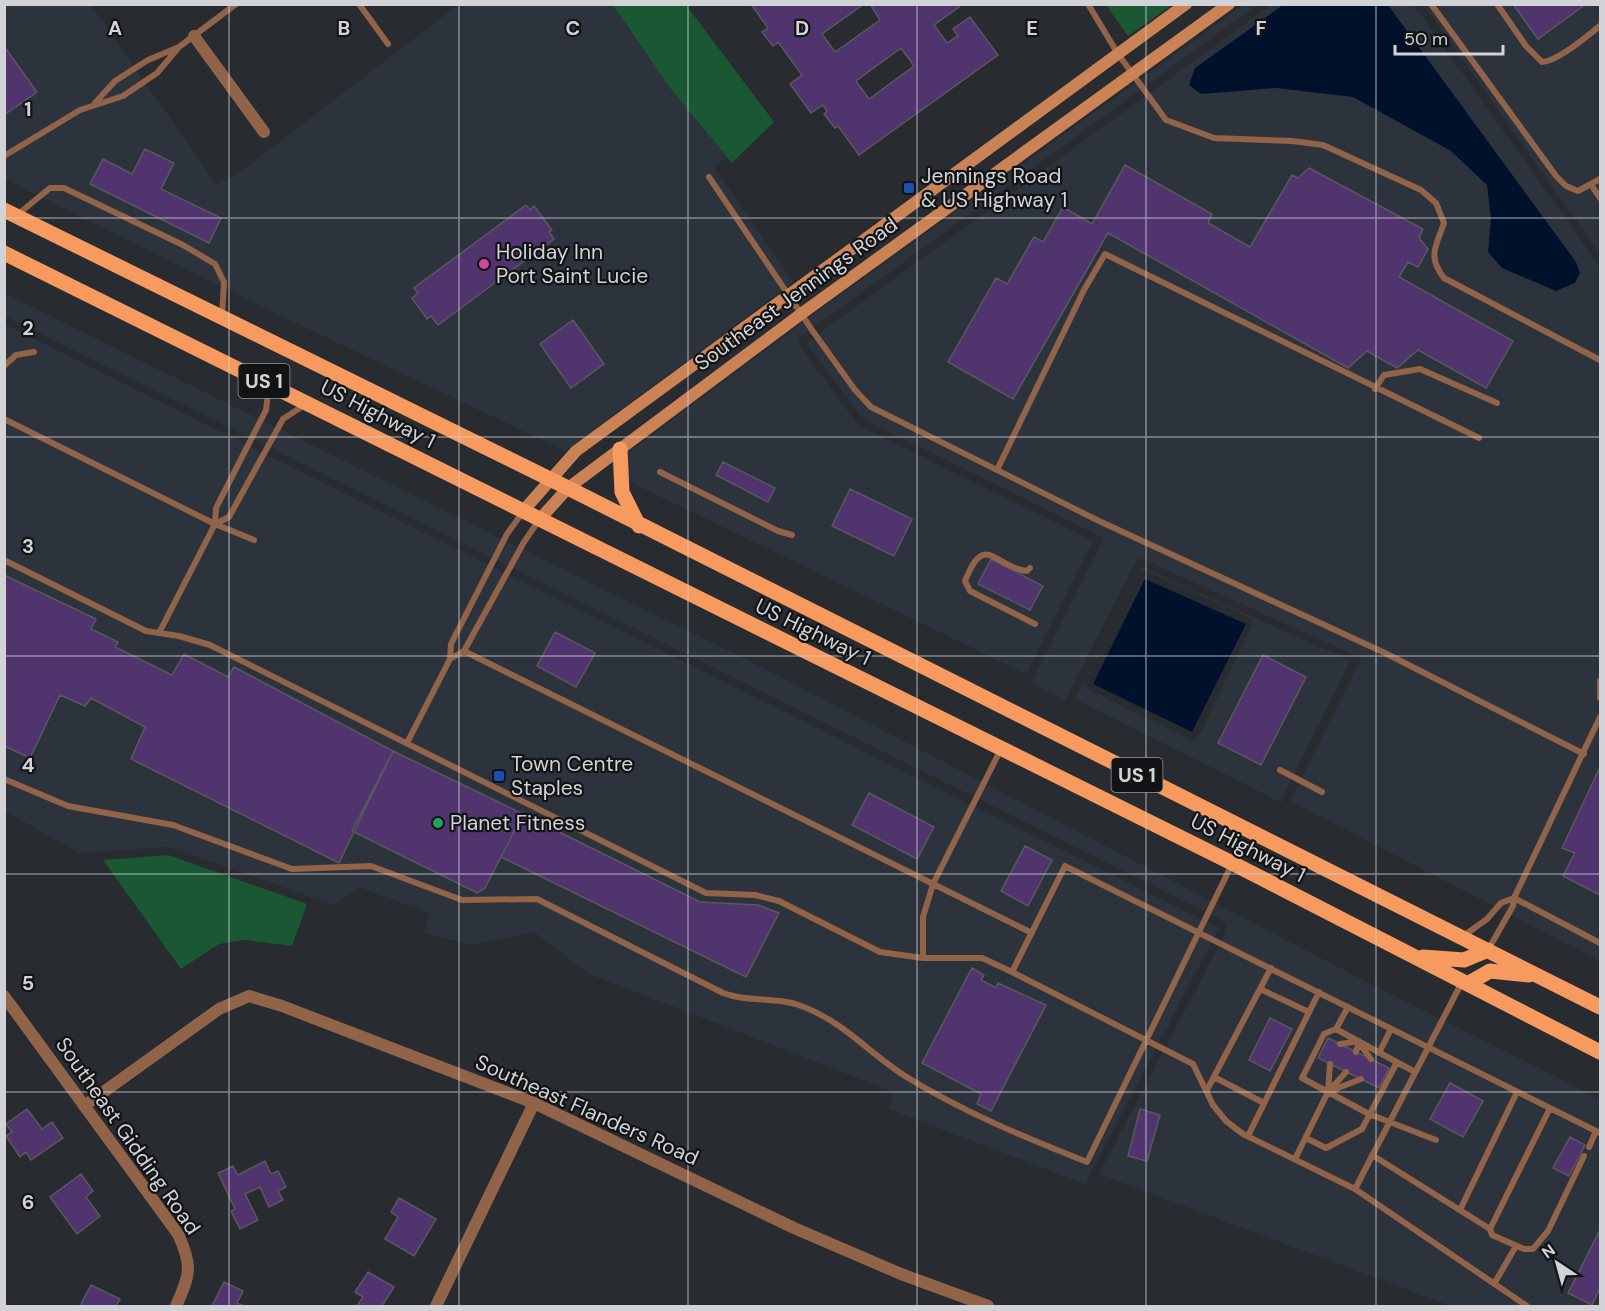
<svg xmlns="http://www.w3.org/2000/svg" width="1605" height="1311" viewBox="0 0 1605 1311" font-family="'DM Sans',sans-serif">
<rect width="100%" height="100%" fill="#282b2f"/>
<path fill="#2d333d" d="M4 5H91L216 184 232 178 458 5H613L670 88 727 157 714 167 793 282 565 451 283 317 5 179Z
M1243 5H1257L799 338V345L858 425 1093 541 1026 674 628 481V453L814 314Z
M1271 5H1414L1600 267V961L1290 801 1361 658 1138 557 1065 700 1031 683 1104 538 863 419 806 343Z
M1424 5H1600V254Z
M4 293 765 669 1369 983 1600 1099V1306H1451L1099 1174 1226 932V924L1222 920 5 316Z
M4 324 1219 928 1085 1184 888 1109 894 1092 589 974 534 932 473 945 424 933 429 913 359 887 334 905 169 847 79 853 5 811Z
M1142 567 1350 661 1283 797 1282 803 1075 699 1125 601 1086 680V688L1191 740 1199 736 1253 623 1248 617 1147 571 1139 572Z"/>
<path fill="#1a5833" d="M613 5H686L774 122 732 163 670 88Z
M1106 5H1172L1128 36Z
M168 855 307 904 292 946 244 940 219 944 181 969 103 860Z"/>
<path fill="#00112b" d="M1283 5H1388L1576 262 1580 273 1575 283 1556 291 1502 268 1488 252 1491 219 1487 185 1451 151 1353 97 1276 88 1201 94 1189 85 1195 68Z
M1145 579 1246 624 1192 732 1093 684Z"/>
<path fill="#4f346e" stroke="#5a585e" stroke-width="1.5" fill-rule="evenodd" d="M751 4H864L822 34 835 52 880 20 870 4H957L959 7 934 25 947 43 958 36 953 29 970 17 998 55 859 155 838 126 835 128 824 114 827 111 823 105 811 113 790 84 802 75 778 42 773 46 762 32 768 28ZM901 48 914 66 869 99 856 81Z
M1513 4H1586L1538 39Z
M6 49 37 92 4 115V51Z
M145 149 174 163 161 189 221 218 209 243 90 184 103 159 132 174Z
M1125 165 1212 214 1208 223 1250 247 1292 175 1298 178 1309 168 1423 229 1419 238 1428 249 1418 267 1408 262 1399 277 1513 341 1486 388 1418 350 1397 368 1367 351 1348 368 1108 233 1013 399 948 362 996 278 1007 284 1034 237 1043 242 1063 207 1092 224Z
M526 205 530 210 534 206 552 230 549 232 554 239 438 325 431 316 427 319 412 298 418 293 414 288Z
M573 320 604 364 571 388 540 344Z
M723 462 775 488 768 502 716 475Z
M850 489 912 519 894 556 832 526Z
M991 559 1043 586 1030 610 978 584Z
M4 575 96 619 91 629 118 642 115 647 172 675 184 654 228 677 234 667 393 751 339 863 131 759 145 727 91 698 85 706 60 695 30 758 4 746Z
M555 632 595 653 576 687 537 666Z
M1263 655 1306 677 1261 765 1218 743Z
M393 751 523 814 485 888 477 893 352 831Z
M1600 767V895L1563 876 1575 853 1562 848Z
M869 793 934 827 917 859 852 825Z
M523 814 700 902 758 905 779 913 746 977 501 857Z
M1025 846 1052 860 1028 906 1001 891Z
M972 968 984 975 981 980 996 988 998 983 1046 1005 991 1111 977 1104 981 1094 922 1063Z
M1270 1018 1292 1029 1270 1071 1249 1060Z
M1328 1038 1389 1068 1379 1088 1318 1058Z
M1450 1083 1483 1101 1463 1137 1430 1119Z
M27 1109 42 1129 52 1122 63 1138 31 1160 26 1152 20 1157 6 1136 12 1132 6 1124Z
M1140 1109 1160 1115 1147 1161 1128 1156Z
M1570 1137 1585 1145 1569 1176 1553 1168Z
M265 1161 271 1174 278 1171 286 1187 278 1191 283 1200 269 1207 260 1187 245 1194 258 1220 240 1229 231 1211 235 1209 218 1173 233 1166 238 1175Z
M81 1174 93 1191 86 1197 100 1216 77 1234 50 1197Z
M399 1198 436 1219 414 1256 385 1239 398 1217 391 1212Z
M1600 1230V1288L1592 1305 1568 1293Z
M368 1272 394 1287 382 1306H357L363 1297 355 1292Z
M224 1282 243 1291 237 1303 244 1306H212Z
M91 1285 120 1299 116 1306H80Z"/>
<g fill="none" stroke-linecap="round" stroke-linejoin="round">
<path stroke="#916348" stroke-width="6" d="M359 4 388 44
M1088 4 1118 54 1166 120 1214 138 1292 141 1323 145 1421 190 1436 203 1444 223C1436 246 1427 257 1444 278L1600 360
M1431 4 1556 176 1566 186 1578 191 1600 179
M1497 4 1526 46 1542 62C1557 62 1587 36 1600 26
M95 103 115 81 148 60 179 47 236 4
M4 156 80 110 123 96 157 73 179 47
M709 177 812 330 855 390 871 407 1099 521 1385 653 1584 754
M1592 186 1600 198
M17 215 50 188H64L183 245 215 264 224 282 222 317
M4 366 16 355 34 352
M1375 389 1384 375 1420 369 1497 403
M4 419 215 524 254 540
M997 470 1084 290 1105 254 1479 438
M660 472 778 531 792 535
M215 524 229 517 283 419 306 404
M4 560 146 631 179 636 210 645 706 893 755 895 779 901 880 952 923 958H982L1012 972 1193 1064 1213 1105 1226 1121 1243 1134 1355 1189 1527 1306
M1030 568 1027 571C995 568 985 530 965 581L970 591 1035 624
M159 633 215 524 216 508 266 410 269 386
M464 651 1032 933
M450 659 464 651 524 542 539 520
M1600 681V698
M407 743 450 659 451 644 507 534 523 512
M1280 770 1322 792
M4 779 68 806 173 825 292 869 371 866 462 900 537 899 723 993C749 1003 778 996 804 1007 845 1023 870 1054 905 1076 961 1111 1026 1138 1087 1162L1232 864
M1462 937 1487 919 1501 903 1514 898 1600 943
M1488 950 1513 906 1514 898 1600 717
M923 958V917L933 884 1001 749
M1012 972 1065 866 1600 1133
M1260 989 1309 1012
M1348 1007 1336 1029 1324 1034 1302 1078 1369 1114 1436 1140
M1336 1029 1415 1072
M1359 1043 1371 1059
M1340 1044 1359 1041 1356 1052
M1379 1053 1391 1029
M1330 1064 1328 1092 1346 1072
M1214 1077 1264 1103
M1207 1090 1271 968
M1550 1108 1490 1229 1492 1235 1524 1249H1533L1548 1231 1584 1156
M1248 1136 1319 992
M1306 1138 1326 1148 1362 1129 1397 1062
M1589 1147 1596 1131
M1372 1155 1490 1229
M1295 1159 1328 1092 1361 1079
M1355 1189 1462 982
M1460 1210 1517 1092
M1494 1284 1516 1246"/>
<path stroke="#916348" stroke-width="12" d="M194 36 264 132
M4 996 178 1234C193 1266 190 1275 176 1306
M84 1106 219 1009 249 996 282 1006 534 1103 794 1228 901 1274 988 1306
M436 1306 534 1103"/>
<path stroke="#cb8255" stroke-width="12" d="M524 510 576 451 1186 4
M539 520 568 488 801 314 1229 4"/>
<path stroke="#f79a5f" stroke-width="15" d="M4 210 568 488 1600 1007
M4 253 1232 863 1600 1052
M620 449 622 492 639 526
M1423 957 1464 960 1488 950
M1469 983 1490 971 1529 975"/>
</g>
<path fill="none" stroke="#d1d3d6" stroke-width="1.5" stroke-opacity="0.55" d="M229 4V1306M459 4V1306M688 4V1306M917 4V1306M1146 4V1306M1376 4V1306M4 218H1600M4 437H1600M4 656H1600M4 874H1600M4 1092H1600"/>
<g fill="#1a4fb4" stroke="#121315" stroke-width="2">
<rect x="903" y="182" width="12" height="12" rx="3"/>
<rect x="493" y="770" width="12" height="12" rx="3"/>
</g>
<circle fill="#d1479c" stroke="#121315" stroke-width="2" cx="484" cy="264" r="6"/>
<circle fill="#2e9e5b" stroke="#121315" stroke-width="2" cx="438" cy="823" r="6"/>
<g text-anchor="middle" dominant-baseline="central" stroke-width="4.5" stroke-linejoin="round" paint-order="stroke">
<g fill="#121315" stroke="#98999c" stroke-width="1.5">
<rect x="238.5" y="364" width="51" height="34" rx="4.5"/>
<rect x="1111.5" y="758" width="51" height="34" rx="4.5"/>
</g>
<g font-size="20" font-weight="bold" fill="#d1d3d6">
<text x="264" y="381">US 1</text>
<text x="1137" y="775">US 1</text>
</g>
<g font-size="21" fill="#d1d3d6" stroke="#121315" text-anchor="start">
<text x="921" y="176">Jennings Road<tspan x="921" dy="24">&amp; US Highway 1</tspan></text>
<text x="496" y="252">Holiday Inn<tspan x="496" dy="24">Port Saint Lucie</tspan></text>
<text x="511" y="764">Town Centre<tspan x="511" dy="24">Staples</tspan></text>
<text x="450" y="823">Planet Fitness</text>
</g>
<g font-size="21" fill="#d1d3d6" stroke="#121315">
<text transform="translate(796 294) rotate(-36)">Southeast Jennings Road</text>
<text transform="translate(378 414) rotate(27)">US Highway 1</text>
<text transform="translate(813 632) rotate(26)">US Highway 1</text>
<text transform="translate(1248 848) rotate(27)">US Highway 1</text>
<text transform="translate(587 1110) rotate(24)">Southeast Flanders Road</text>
<text transform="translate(128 1136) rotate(55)">Southeast Gidding Road</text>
</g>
</g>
<g font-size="20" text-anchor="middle" font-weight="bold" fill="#d1d3d6" stroke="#121315" stroke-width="4.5" stroke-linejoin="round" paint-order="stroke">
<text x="115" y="35">A</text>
<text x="344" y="35">B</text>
<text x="573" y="35">C</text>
<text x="802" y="35">D</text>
<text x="1032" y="35">E</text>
<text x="1261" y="35">F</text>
<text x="28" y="116">1</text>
<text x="28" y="335">2</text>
<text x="28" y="553">3</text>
<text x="28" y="772">4</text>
<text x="28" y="990">5</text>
<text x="28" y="1209">6</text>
</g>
<rect width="1605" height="1311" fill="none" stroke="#d1d3d6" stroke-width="12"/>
<g transform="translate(1557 1263) rotate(324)" stroke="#121315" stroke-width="4.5" paint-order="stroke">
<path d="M0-4.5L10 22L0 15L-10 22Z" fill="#d1d3d6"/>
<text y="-9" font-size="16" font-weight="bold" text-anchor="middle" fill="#d1d3d6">N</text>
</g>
<path d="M1395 45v9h108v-9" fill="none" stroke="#d1d3d6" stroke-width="3"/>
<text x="1404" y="45" font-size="18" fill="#d1d3d6" stroke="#121315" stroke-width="4.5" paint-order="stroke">50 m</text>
</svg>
